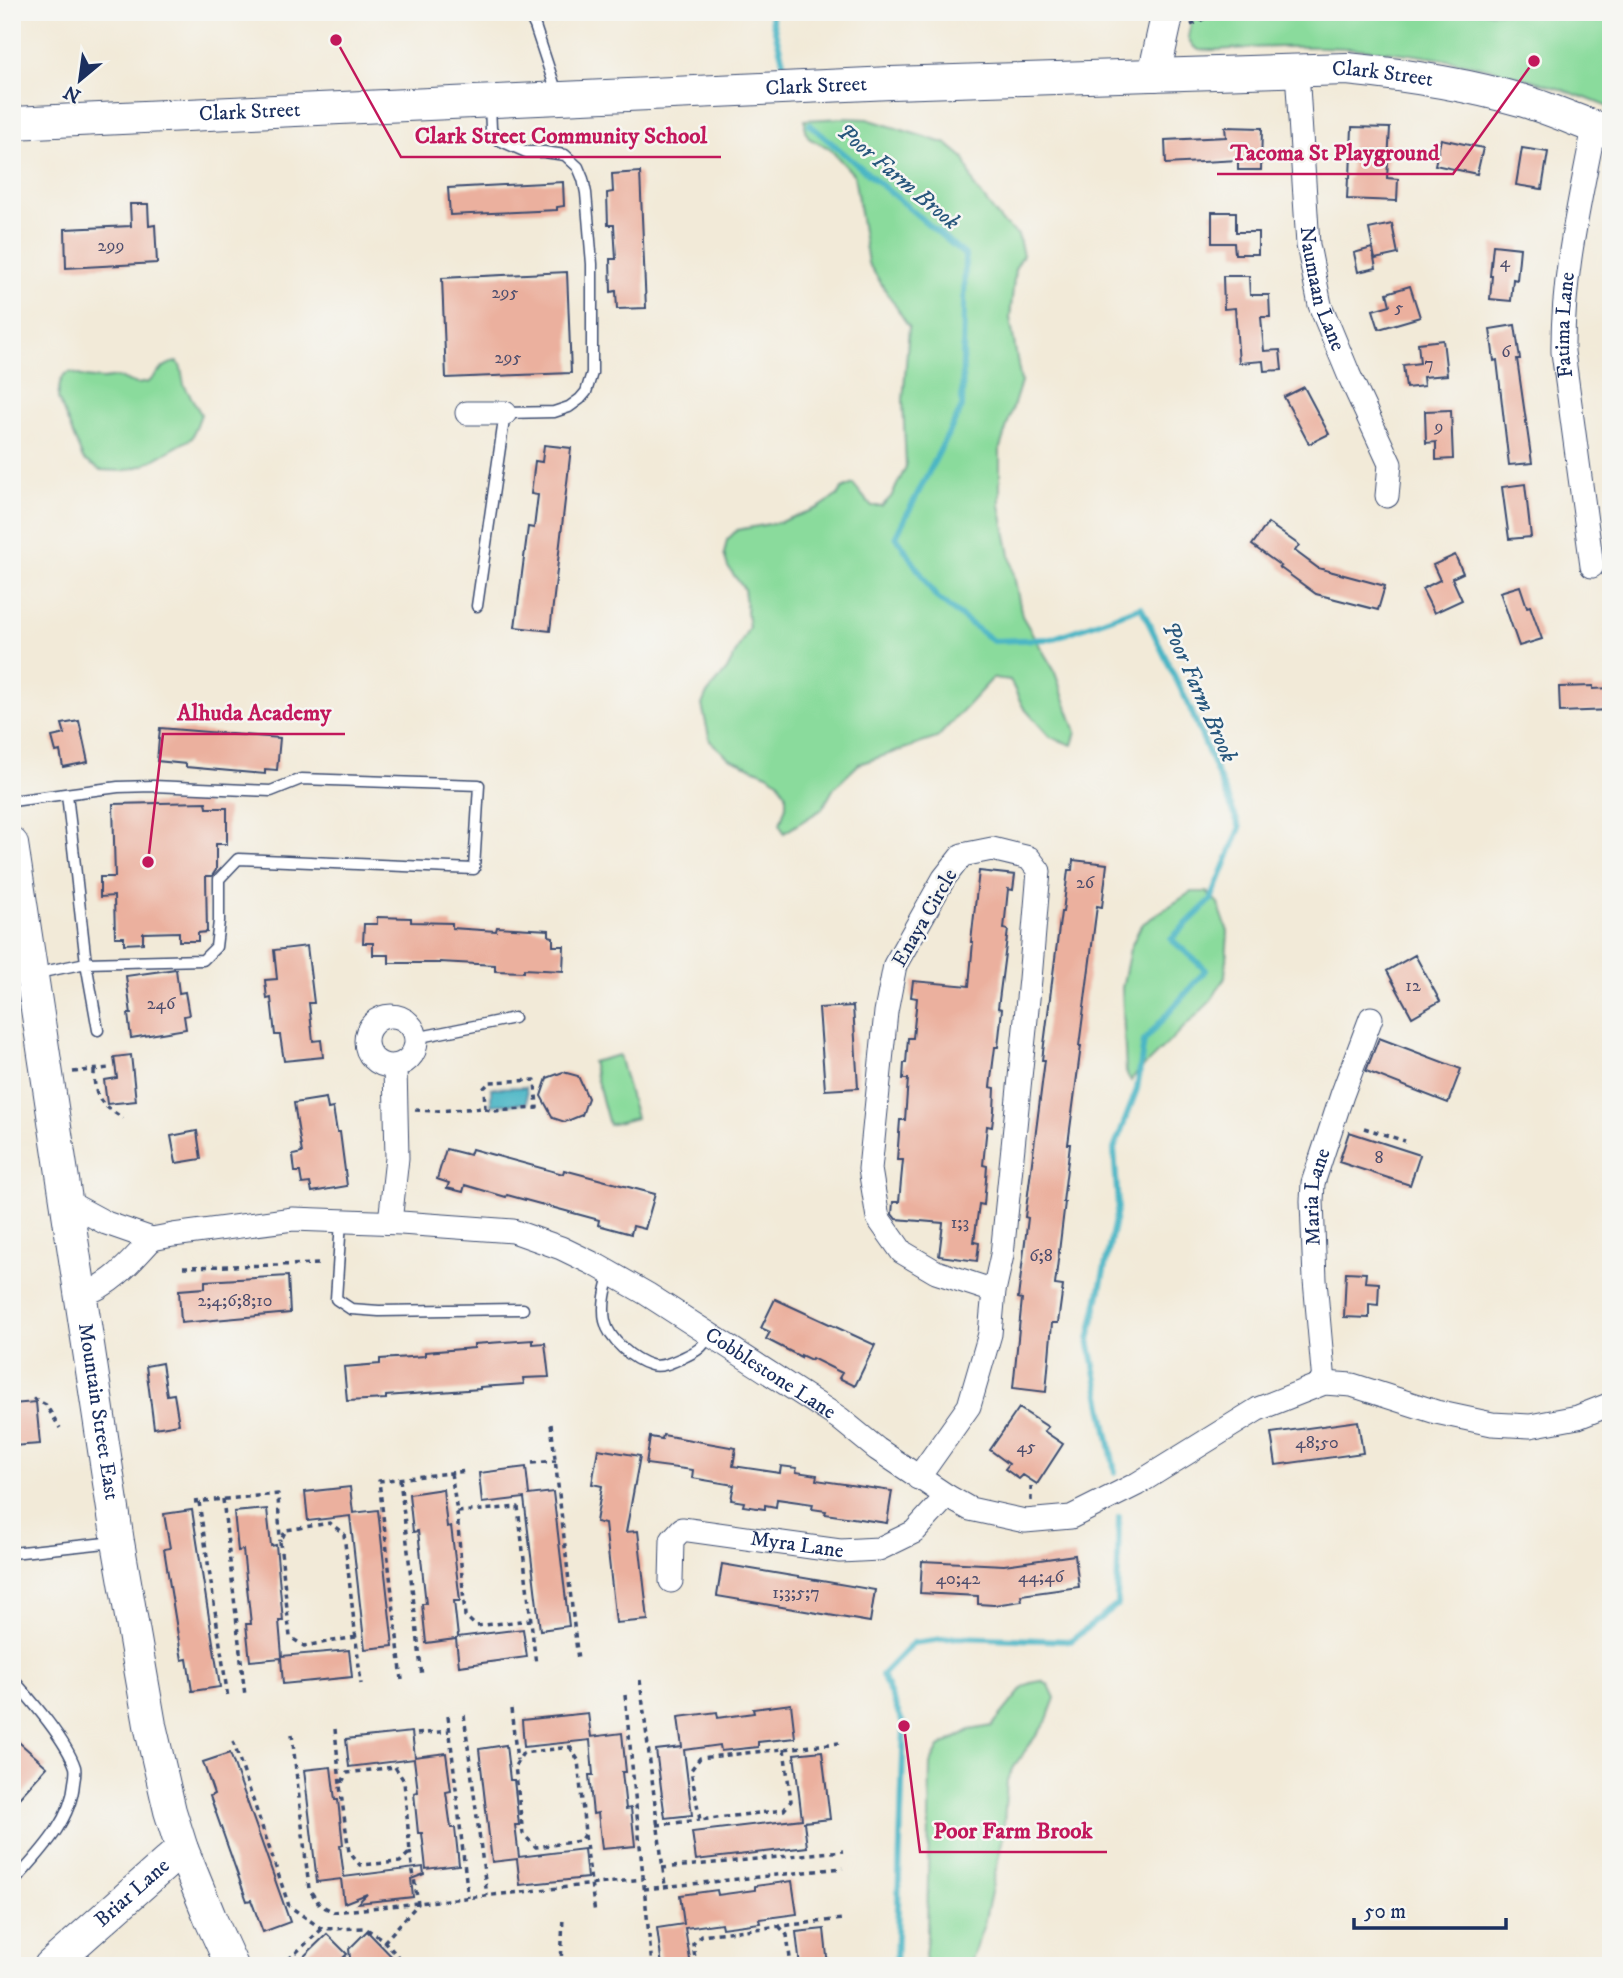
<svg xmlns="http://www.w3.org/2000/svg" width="1623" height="1978" viewBox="0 0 1623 1978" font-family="'IM FELL DW Pica',serif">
<rect width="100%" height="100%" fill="#f6f6f2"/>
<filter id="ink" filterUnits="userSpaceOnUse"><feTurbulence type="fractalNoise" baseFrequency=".0143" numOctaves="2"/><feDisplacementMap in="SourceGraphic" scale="14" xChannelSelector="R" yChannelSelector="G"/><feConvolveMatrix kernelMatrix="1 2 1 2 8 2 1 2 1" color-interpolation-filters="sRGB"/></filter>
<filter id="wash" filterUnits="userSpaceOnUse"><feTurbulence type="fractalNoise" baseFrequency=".00686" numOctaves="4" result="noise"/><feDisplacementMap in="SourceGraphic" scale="28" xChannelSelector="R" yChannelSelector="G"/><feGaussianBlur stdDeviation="1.57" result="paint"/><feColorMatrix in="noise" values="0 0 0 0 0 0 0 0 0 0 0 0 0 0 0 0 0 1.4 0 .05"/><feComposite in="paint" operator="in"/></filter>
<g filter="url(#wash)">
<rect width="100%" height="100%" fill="#f2ead8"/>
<path fill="#8adb9c" stroke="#52857d" stroke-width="2" d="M1193 12H1611V108C1519 70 1422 50 1323 47 1298 46 1273 47 1248 48 1232 49 1215 51 1199 50L1193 46 1188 38Z
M843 118 867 119 947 144 964 158 975 187 1002 222 1018 235 1023 255 1015 269 1010 318 1021 382 1000 448V505L1022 616 1054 670 1076 732 1072 745 1050 737 1023 707 1010 680 993 678 937 738 859 764 834 788 822 809 784 833 780 824 786 806V795L778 781 767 774 729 758 710 741 702 705 706 695 727 670 749 627 744 589 728 567 724 554 727 540 737 530 780 522 818 508 838 495 842 489 853 484 871 506H882L891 497 906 467 903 401 909 327 868 263 854 175 829 148 810 139 805 131V120Z
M178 362 181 368 184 385 201 414 192 438 144 465 123 471 100 470 83 459 58 398 60 383 64 375 70 372 85 377 103 379 117 377 137 384 149 382C159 372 164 363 178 362Z
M1191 892H1207L1218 903 1228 932 1225 977 1211 1001 1133 1077 1131 1081 1126 1073 1122 988 1130 949 1141 925Z
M619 1055 636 1118 609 1125 592 1062Z
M1041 1681 1049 1685 1055 1698 1046 1722 1017 1762 1007 1780 1003 1837 984 1924 969 1966H924L927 1936 930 1764 939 1747 970 1730 992 1726 1022 1689 1031 1683Z"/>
<path fill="#48b5c5" stroke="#327292" stroke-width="2" d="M526 1087 527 1103 491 1105V1088Z"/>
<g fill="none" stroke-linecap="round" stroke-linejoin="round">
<path stroke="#48b5c5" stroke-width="6" d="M770 12 784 65
M810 125 965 255 962 407 896 536 936 597 993 641 1051 639 1141 607 1190 708 1240 828 1211 900 1171 939 1206 970 1144 1041 1137 1089 1114 1149 1118 1206 1089 1340 1115 1472
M896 1966 904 1726 882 1675 913 1643 957 1637 1071 1641 1117 1605 1119 1517"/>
</g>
<g id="blocks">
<path fill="#ebb09e" d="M1225 127 1262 128 1261 170H1238V160L1166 164 1165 140 1226 137Z
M1352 127 1390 128 1387 178 1398 179 1397 201 1347 199 1348 178H1350Z
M1441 139 1483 148 1477 174 1435 165Z
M1522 148 1548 152 1542 189 1516 185Z
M640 172 646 308 617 309 616 291 611 292 610 259H616L614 225H608L607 193 613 192 612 174Z
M563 182 564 206 557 207V210L450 215 448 188Z
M130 204H148L149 226 155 225 157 263 66 268 65 229 131 226Z
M1212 212H1236V232H1258V254H1235L1234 243H1212Z
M1392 224 1398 254 1375 259 1369 229Z
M1493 245 1520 248 1517 280 1513 279 1511 301 1490 299 1492 276H1490Z
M1372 248 1376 268 1358 272 1354 253Z
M567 272 571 373 446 378 442 278Z
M1223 276H1249L1250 295H1269L1270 317H1261L1264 351 1280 350 1282 370 1264 371 1263 361 1239 363 1235 308 1224 309Z
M1410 286 1420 317 1379 329 1373 310 1390 305 1387 293Z
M1515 325 1520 359H1517L1532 463 1509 465 1497 360 1494 361 1490 329Z
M1443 340 1447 375 1423 377 1424 386 1406 388 1403 365 1420 363 1418 343Z
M1304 387 1329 434 1309 444 1284 397Z
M1451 410 1453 459 1436 460V442L1426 443 1425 411Z
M544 445 571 448 550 631 515 627 528 527 534 528 538 495 531 494 535 461 542 462Z
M1525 484 1531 537 1509 539 1502 487Z
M1268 523 1299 545 1295 551 1318 568 1385 586 1378 610 1316 594 1279 567 1281 566 1252 545Z
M1455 555 1463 573 1452 578 1462 600 1434 613 1422 589 1440 580 1433 565Z
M1520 586 1527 607 1530 606 1542 639 1519 646 1500 592Z
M1593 686V689L1611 688V710L1560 712 1559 687Z
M79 721 88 762 63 767 60 751 56 752 52 737 65 734 62 724Z
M160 728 280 738 277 770 265 769V774L186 767V764L157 761Z
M206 802 207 808H227V844H216V870L212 876H206L207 932 198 933V941H179V932L143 933V943L124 944V937H115L114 896 100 897V877H115L113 804Z
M1073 860 1107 864 1102 907 1097 906 1079 1046H1081L1068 1144H1070L1063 1202H1065L1055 1285 1063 1286 1058 1323H1052L1046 1392 1013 1388 1022 1299 1018 1298 1028 1218 1025 1217 1045 1060H1042L1061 912H1063L1068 870H1072Z
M979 871 1015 875 1013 890 1008 889 1004 929 1008 930 998 1008 1002 1009 998 1047H995L990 1087 995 1088 994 1111 992 1127 987 1126 983 1165 987 1166 984 1205 979 1204 974 1242 979 1243 977 1261 939 1256 943 1223 896 1219 892 1214 893 1202H899L903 1160H897L900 1120H905L908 1079H903L904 1063H906L908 1038H913L917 998 911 997 913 981 969 986 973 942H971Z
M377 917 411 918V922L452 923V928L496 931 497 927 549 930V936L553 937V946H564L563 971 524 969V972L495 971V965L440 962V963H389V955H373V943H363L364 924H377Z
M307 946 314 1003H309L313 1041 321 1040 323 1057 284 1061 280 1035H275L271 998 267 999 265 980 277 979 274 950Z
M1415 955 1440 1001 1412 1017 1387 971Z
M176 969 179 993 185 992 189 1015 184 1016 186 1029 131 1038 128 1014H131L126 976Z
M853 1006 858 1088 825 1090 819 1008Z
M1379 1038 1461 1069 1448 1103 1366 1071Z
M131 1055 136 1101 107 1104 104 1080 117 1078 114 1057Z
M563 1072 578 1076 588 1098 582 1115 565 1122 553 1118 541 1096 547 1078Z
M326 1098 328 1109 333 1108 337 1132H340L347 1186 312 1192 310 1183 302 1184 300 1172H295L293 1155 302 1153 294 1103Z
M197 1131 201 1159 176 1163 171 1136Z
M1349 1132 1420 1155 1410 1185 1339 1162Z
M446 1149 470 1155 472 1149 563 1174 564 1170 655 1194 645 1229 633 1226 631 1234 598 1225 599 1220 507 1195 506 1197 465 1185 463 1192 447 1188 449 1183 437 1179Z
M1346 1272 1366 1273 1365 1282 1379 1283 1378 1305 1369 1304V1318L1344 1317Z
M288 1276 290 1313 181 1323 179 1290 205 1288V1281Z
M775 1299 875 1345 855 1386 839 1378 842 1373 812 1358 811 1360 801 1355V1357L766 1339 770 1332 761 1328Z
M533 1340V1344L545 1343 549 1377 523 1378 524 1384 480 1387V1389L386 1396V1399L347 1401 344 1367 380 1364V1359L425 1356V1352L474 1348V1344Z
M162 1363 167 1395 174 1394 179 1424 154 1428 146 1366Z
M36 1402 40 1444 12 1446V1404Z
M1019 1408 1048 1427 1044 1431 1063 1444 1037 1484 1023 1475 1019 1479 1005 1469 1009 1464 990 1450Z
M1358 1421 1363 1453 1276 1465 1271 1433Z
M663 1435 736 1448 733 1466 780 1473 781 1466 797 1468 796 1472 817 1475 816 1480 892 1491 887 1523 825 1514 826 1511 812 1509 813 1504 777 1499 776 1507 765 1505V1509L743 1506 744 1502 731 1500 734 1485 692 1478 693 1470 646 1464 650 1437 662 1439Z
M598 1449 640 1456 626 1532 638 1531 648 1620 616 1623 605 1524 596 1522 602 1486 592 1484Z
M526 1467 529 1495 553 1492 569 1626 540 1630 524 1498 482 1503 479 1473Z
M350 1487 353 1513 378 1510 393 1646 365 1649 350 1516 308 1521 305 1492Z
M443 1489 447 1527 451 1526 460 1601H454L458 1637 523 1629 527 1657 459 1666 456 1639 426 1643 422 1604H426L418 1531 413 1532 409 1494Z
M267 1509 271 1546 276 1545 283 1621H279L282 1656 349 1650 352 1677 283 1684 281 1658 250 1661 246 1624H251L243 1550 238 1551 234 1512Z
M192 1510 220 1687 192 1691 187 1659 182 1660 164 1549 170 1548 164 1514Z
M1075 1555 1079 1587 1021 1595 1022 1601 994 1605 978 1604V1596L920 1593 922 1561 1004 1565Z
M722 1564 875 1590 870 1622 717 1596Z
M791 1704 795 1738 758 1742V1747L721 1751 720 1745 684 1750 692 1815 665 1818 656 1750 682 1747 678 1717 717 1712 718 1718 754 1713 753 1709Z
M588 1713 591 1737 622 1733 626 1772H622L626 1809 631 1808 635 1846 602 1849 598 1813 593 1814 589 1775H593L590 1740 524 1747 522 1720Z
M412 1732 415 1757 446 1753 451 1791 446 1792 451 1828H455L459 1865 426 1869 422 1833H418L414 1793 418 1792 414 1759 349 1767 346 1739Z
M12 1736 47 1767 12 1806Z
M506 1745 510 1780H514L519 1825H515L519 1857 584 1849 587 1878 520 1885 517 1859 492 1862 479 1749Z
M822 1751 830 1819 804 1822 807 1847 696 1860 692 1832 802 1819 794 1754Z
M230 1753 290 1922 263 1932 251 1900 247 1901 210 1796 214 1794 203 1762Z
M331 1767 335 1800H338L343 1845 340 1846 344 1877 423 1867 424 1874 411 1879 413 1897 358 1903 367 1894 344 1903 341 1879 317 1882 304 1770Z
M792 1881 797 1914 759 1919 760 1923 722 1928 721 1923 685 1928 691 1966H662L657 1928 684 1924 680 1895 717 1890 718 1895 755 1890V1886Z
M824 1929 828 1966H800L796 1932Z
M367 1931 401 1966H351L349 1949Z
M327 1934 347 1954 335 1966H294Z"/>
</g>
</g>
<g filter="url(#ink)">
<use href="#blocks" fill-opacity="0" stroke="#3b4b70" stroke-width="2"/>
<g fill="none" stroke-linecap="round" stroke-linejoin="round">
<defs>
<path id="lane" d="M528 12 535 26 558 96
M477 606 505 413 554 412 569 407 580 399 586 392 592 373V264L586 193 583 179 578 167 565 155 544 152H526L499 140 495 137 491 129 490 104
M67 794 86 963 98 1030
M12 801 118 787 153 786 271 791 301 779 479 785 474 869 238 859 219 879V921L216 947 203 960 86 963 33 974
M415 1038 514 1018
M341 1221 336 1299 351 1309 379 1311 523 1309
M611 1273C606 1289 602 1304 605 1321 609 1340 633 1360 651 1365 661 1368 673 1362 682 1358 697 1351 702 1349 710 1334
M12 1553 115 1542
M12 1678C31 1700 66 1740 75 1767 76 1772 75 1778 74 1783 71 1823 37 1855 12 1884"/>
<g id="street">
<path id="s1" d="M1297 71 1308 245 1320 305 1349 375 1390 464 1387 496"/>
<path d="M467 413H505"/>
<path id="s2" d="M1592 566 1563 352C1562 276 1580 201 1594 127"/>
<circle cx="391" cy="1041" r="25"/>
<path id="s3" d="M67 1202 106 1223 152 1239 173 1235 293 1219 401 1223 513 1231 561 1248 598 1266 647 1294 839 1418 877 1449 947 1496 970 1509 1025 1521 1071 1517 1137 1484 1258 1409 1324 1383 1352 1385 1436 1412 1492 1424 1530 1426 1578 1417 1611 1404"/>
<path d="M390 1222 397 1158 395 1066"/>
<path d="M82 1295C112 1285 131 1262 152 1239"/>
<path id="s4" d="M1324 1383 1315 1280 1312 1201 1313 1183 1342 1095 1371 1018"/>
<path d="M918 1478 969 1406 990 1334 994 1291 1002 1255 1030 979 1039 871 1029 858 992 849 962 855 944 878 895 965 886 1012 870 1169 878 1218 902 1252 936 1272 994 1291"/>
<path id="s5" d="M671 1581 672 1540 682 1529 840 1551 879 1549 914 1532 947 1496"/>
</g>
<g id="secondary">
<path d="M1154 75 1168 12"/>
<path id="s6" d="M12 123 891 83 1347 69C1407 75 1466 84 1524 101 1553 110 1582 123 1611 133"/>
<path id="s7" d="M12 844 118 1542 150 1725 170 1811 182 1849 211 1920 232 1966"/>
<path id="s8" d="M50 1966 182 1849"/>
</g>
</defs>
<use href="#lane" stroke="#3b4b70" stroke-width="13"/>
<use href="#street" stroke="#3b4b70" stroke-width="25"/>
<use href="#secondary" stroke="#3b4b70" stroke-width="34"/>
<path stroke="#3b4b70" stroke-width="3.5" stroke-dasharray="5 5" stroke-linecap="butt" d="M1191 25 1218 12
M94 1070C94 1098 100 1104 123 1118
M73 1072 109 1068
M415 1110 436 1111 482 1108 494 1111 537 1108 535 1080 490 1082 484 1088 485 1108
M1364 1128 1405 1141
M183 1267 322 1264
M33 1398 46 1405 60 1428
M551 1424 578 1660
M532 1463 556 1461
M451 1473 457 1512 518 1507 536 1665
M400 1479 422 1677
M223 1499 245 1696
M1031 1501V1485
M194 1502 278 1494 280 1541
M199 1502 228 1698
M457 1512 465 1616 476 1626 531 1620
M356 1637 304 1646 290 1637 280 1542 286 1530 330 1523 344 1534 361 1684
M402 1680 379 1481 468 1471
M640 1680 665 1886
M625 1695 652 1966
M511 1709 517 1760
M464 1715 487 1896
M448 1716 468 1898
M335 1729 340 1784
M292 1734 309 1889 320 1905 334 1912 643 1879
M417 1734 449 1731
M233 1741 289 1906 322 1929 365 1928 382 1939 407 1966
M570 1747 578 1760 585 1833 580 1841 536 1847 523 1834 515 1766 523 1753Z
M784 1749 791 1801 784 1810 700 1820 691 1770 700 1758 839 1743
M395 1767 404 1781 410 1852 400 1862 360 1865 349 1852 340 1786 347 1773Z
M657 1825 700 1820
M585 1835 595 1914
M662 1868 843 1851
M644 1889 843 1868
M779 1926 787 1935 791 1966
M384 1942 418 1904 410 1852
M281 1966 322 1929
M561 1966 563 1916
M696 1966 693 1944 701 1935 843 1919"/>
<use href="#lane" stroke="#fff" stroke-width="10"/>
<use href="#street" stroke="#fff" stroke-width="23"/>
<use href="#secondary" stroke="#fff" stroke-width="32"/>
</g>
</g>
<g text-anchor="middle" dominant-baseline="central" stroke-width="5" stroke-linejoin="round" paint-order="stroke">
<g font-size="18" fill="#4f4f6e">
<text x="111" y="246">299</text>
<text x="1505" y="262">4</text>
<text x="505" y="293">295</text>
<text x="1399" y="308">5</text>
<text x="1506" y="352">6</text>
<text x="508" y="358">295</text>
<text x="1429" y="364">7</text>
<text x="1439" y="427">9</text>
<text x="1085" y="883">26</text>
<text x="1413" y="986">12</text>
<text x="161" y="1004">246</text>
<text x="1379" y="1158">8</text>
<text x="960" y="1223">1;3</text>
<text x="1041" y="1256">6;8</text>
<text x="235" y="1301">2;4;6;8;10</text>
<text x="1317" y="1443">48;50</text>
<text x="1026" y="1447">45</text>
<text x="1041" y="1577">44;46</text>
<text x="958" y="1579">40;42</text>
<text x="796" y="1593">1;3;5;7</text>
</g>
<g font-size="21" fill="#1b2f5e" stroke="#f6f6f2">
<text stroke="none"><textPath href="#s6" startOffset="1372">Clark Street</textPath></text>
<text stroke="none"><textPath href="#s6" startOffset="805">Clark Street</textPath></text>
<text stroke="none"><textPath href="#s6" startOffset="238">Clark Street</textPath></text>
<text stroke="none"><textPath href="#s1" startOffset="220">Naumaan Lane</textPath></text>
<text stroke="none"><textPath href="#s2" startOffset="243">Fatima Lane</textPath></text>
<text transform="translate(925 918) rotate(-60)">Enaya Circle</text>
<text stroke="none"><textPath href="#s4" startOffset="187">Maria Lane</textPath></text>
<text stroke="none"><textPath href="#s3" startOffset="751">Cobblestone Lane</textPath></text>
<text stroke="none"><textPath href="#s7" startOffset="574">Mountain Street East</textPath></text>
<text stroke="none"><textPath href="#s5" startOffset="172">Myra Lane</textPath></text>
<text stroke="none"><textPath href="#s8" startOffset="110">Briar Lane</textPath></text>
</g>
<g font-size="23" font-style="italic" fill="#28577d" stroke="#f6f6f2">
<text transform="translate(898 177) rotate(40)">Poor Farm Brook</text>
<text transform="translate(1199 692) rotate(66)">Poor Farm Brook</text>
</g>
</g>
<path fill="none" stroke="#c2185b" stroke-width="2.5" d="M336 40L401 157H721M1534 61L1453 174H1217M148 862L163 734H345M904 1726L920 1852H1107"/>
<g fill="#c2185b" stroke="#f6f6f2" stroke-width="2.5">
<circle cx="336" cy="40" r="7"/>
<circle cx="1534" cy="61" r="7"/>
<circle cx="148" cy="862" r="7"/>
<circle cx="904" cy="1726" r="7"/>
</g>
<g font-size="23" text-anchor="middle" font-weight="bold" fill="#c2185b" stroke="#f6f6f2" stroke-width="5" stroke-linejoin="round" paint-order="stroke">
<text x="561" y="143">Clark Street Community School</text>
<text x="1335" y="160">Tacoma St Playground</text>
<text x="254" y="720">Alhuda Academy</text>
<text x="1013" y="1838">Poor Farm Brook</text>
</g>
<rect width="1623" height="1978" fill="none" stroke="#f6f6f2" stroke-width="42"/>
<g transform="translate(80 80) rotate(209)" stroke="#f6f6f2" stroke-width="5" paint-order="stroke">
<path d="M0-5L12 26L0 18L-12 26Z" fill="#1b2f5e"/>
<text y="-10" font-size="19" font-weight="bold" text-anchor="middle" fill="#1b2f5e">N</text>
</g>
<path d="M1354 1918v10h152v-10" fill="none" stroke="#1b2f5e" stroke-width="3.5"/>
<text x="1364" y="1918" font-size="21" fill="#1b2f5e" stroke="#f6f6f2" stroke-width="5" paint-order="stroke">50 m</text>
</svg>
